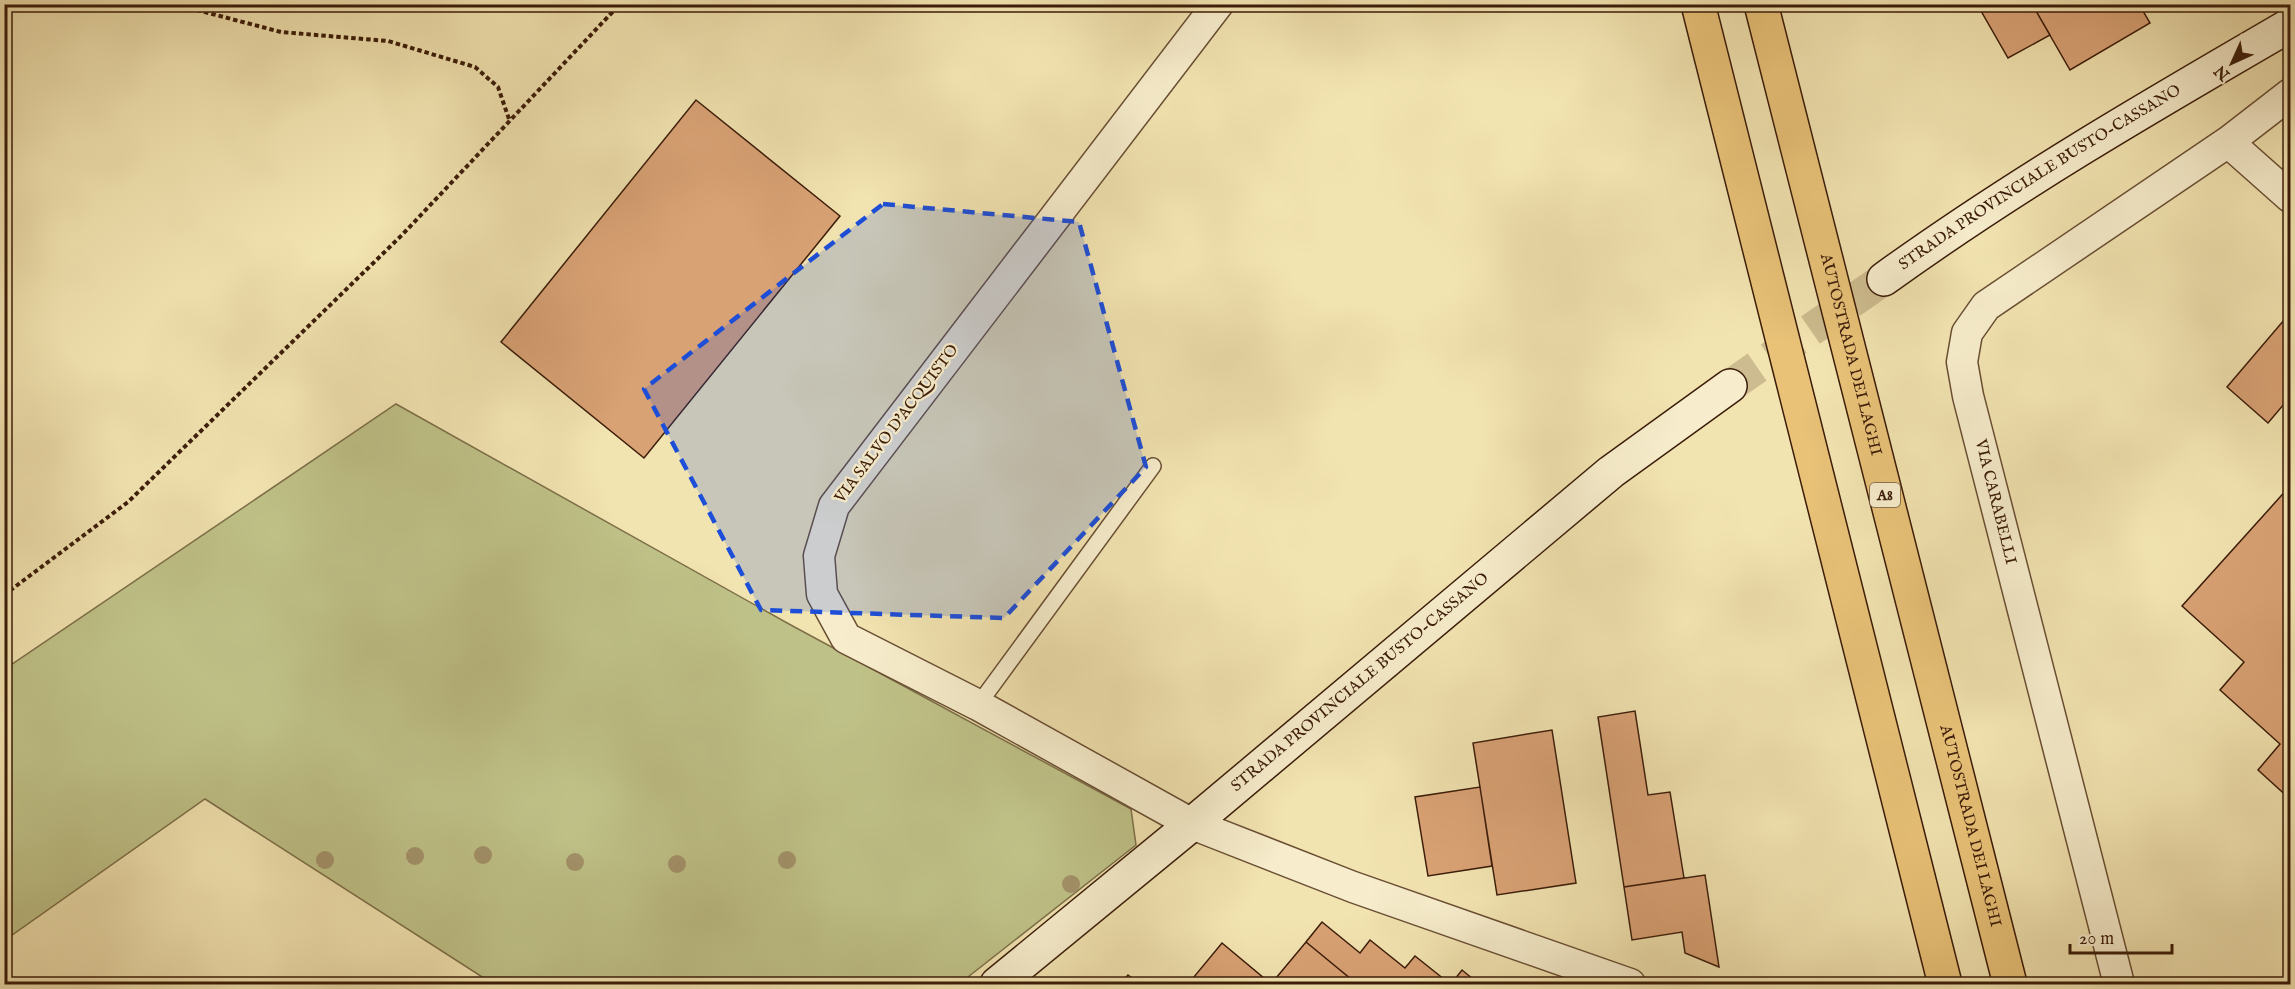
<svg xmlns="http://www.w3.org/2000/svg" width="2295" height="989" viewBox="0 0 2295 989" font-family="'IM FELL English',serif">
<rect width="100%" height="100%" fill="#f2e4b1"/>
<filter id="stains"><feTurbulence type="fractalNoise" baseFrequency=".00333" numOctaves="4"/><feColorMatrix values="0 0 0 0 .2 0 0 0 0 .09 0 0 0 0 .02 0 0 0 .5 -.17"/></filter>
<radialGradient id="worn" r=".72"><stop offset=".6" stop-color="#630" stop-opacity="0"/><stop offset="1" stop-color="#630" stop-opacity=".3"/></radialGradient>
<path fill="#bfc288" stroke="#7d6f48" stroke-width="1.5" d="M396 404 789 624 1131 809 1136 845 959 984H484L487 980 205 799 5 940V669Z"/>
<path fill="#d9a275" stroke="#3b1c09" stroke-width="1.5" d="M1977 4H2032L2050 35 2008 58Z
M2032 4H2139L2150 23 2070 70Z
M696 100 840 216 644 458 501 342Z
M2290 313V397L2268 423 2227 387Z
M2290 486V799L2258 770 2280 744 2220 690 2244 662 2182 606Z
M1635 711 1648 795 1670 792 1684 878 1624 887 1598 717Z
M1552 730 1576 883 1497 895 1473 743Z
M1480 787 1492 866 1428 876 1415 797Z
M1705 875 1719 967 1685 953 1682 932 1632 940 1624 887Z
M1322 922 1360 953 1370 940 1405 968 1415 956 1450 984H1357L1306 942Z
M1306 942 1357 984H1271Z
M1222 943 1271 984H1201L1193 978Z
M1462 970 1479 984H1451Z
M1128 975 1140 984H1120Z"/>
<g fill="none" stroke-linecap="round" stroke-linejoin="round">
<path stroke="#cdbc8f" stroke-width="33" stroke-dasharray="33 16" stroke-linecap="butt" d="M1730 386 1884 279"/>
<defs>
<path id="lane" d="M978 705 1153 466"/>
<path id="street" d="M1218 4 834 506 819 556 822 594 846 638 978 705 1192 824 1353 887 1630 984
M2228 142 2290 197
M2119 984 1968 396 1962 362 1967 333 1986 306 2228 142 2290 94"/>
<g id="secondary">
<path id="s1" d="M1884 279C2014 185 2152 105 2290 25"/>
<path id="s2" d="M997 984 1192 824 1611 472 1730 386"/>
</g>
<g id="highway">
<path d="M1698 4 1945 984"/>
<path id="s3" d="M1761 4 2010 984"/>
</g>
</defs>
<use href="#lane" stroke="#694e33" stroke-width="18"/>
<use href="#street" stroke="#694e33" stroke-width="33"/>
<use href="#secondary" stroke="#3b1c09" stroke-width="36"/>
<use href="#highway" stroke="#3b1c09" stroke-width="36"/>
<path stroke="#3b1c09" stroke-width="4" stroke-dasharray="4.5 3" stroke-linecap="butt" d="M183 4 197 10 281 32 388 41 475 67 498 87 510 122
M4 595 128 502 402 235 620 4"/>
<use href="#lane" stroke="#f7edcc" stroke-width="15"/>
<use href="#street" stroke="#f7edcc" stroke-width="30"/>
<use href="#secondary" stroke="#f7edcc" stroke-width="33"/>
<use href="#highway" stroke="#e9c278" stroke-width="33"/>
</g>
<g fill="#a3926a">
<circle cx="483" cy="855" r="9"/>
<circle cx="415" cy="856" r="9"/>
<circle cx="325" cy="860" r="9"/>
<circle cx="787" cy="860" r="9"/>
<circle cx="575" cy="862" r="9"/>
<circle cx="677" cy="864" r="9"/>
<circle cx="1071" cy="884" r="9"/>
</g>
<path fill="#1d4ed8" fill-opacity="0.2" stroke="#1d4ed8" stroke-width="4.5" stroke-dasharray="12 8" stroke-linejoin="round" d="M883 204 1079 222 1146 467 1004 618 761 610 644 389Z"/>
<g text-anchor="middle" dominant-baseline="central" stroke-width="4.5" stroke-linejoin="round" paint-order="stroke">
<rect fill="#f7edcc" stroke="#735b44" stroke-width="1.5" x="1870" y="483" width="30" height="24" rx="4.5"/>
<g font-size="15" font-weight="bold" fill="#3b1c09">
<text x="1885" y="495">A8</text>
</g>
<g font-size="16" fill="#3b1c09" stroke="#f7edcc">
<text stroke="none"><textPath href="#s1" startOffset="186">STRADA PROVINCIALE BUSTO-CASSANO</textPath></text>
<text stroke="none"><textPath href="#s3" startOffset="362">AUTOSTRADA DEI LAGHI</textPath></text>
<text transform="translate(897 424) rotate(-53)">VIA SALVO D'ACQUISTO</text>
<text transform="translate(1995 502) rotate(76)">VIA CARABELLI</text>
<text stroke="none"><textPath href="#s2" startOffset="472">STRADA PROVINCIALE BUSTO-CASSANO</textPath></text>
<text stroke="none"><textPath href="#s3" startOffset="848">AUTOSTRADA DEI LAGHI</textPath></text>
</g>
</g>
<rect width="2295" height="989" fill="none" stroke="#f2e4b1" stroke-width="24"/>
<rect x="6" y="6" width="2283" height="977" fill="none" stroke="#3b1c09" stroke-width="3"/>
<rect x="12" y="12" width="2271" height="965" fill="none" stroke="#3b1c09" stroke-width="1.5"/>
<g transform="translate(2232 63) rotate(225)" stroke="#f7edcc" stroke-width="4.5" paint-order="stroke">
<path d="M0-4.5L10 22L0 15L-10 22Z" fill="#3b1c09"/>
<text y="-9" font-size="16" font-weight="bold" text-anchor="middle" fill="#3b1c09">N</text>
</g>
<path d="M2070 944v9h102v-9" fill="none" stroke="#3b1c09" stroke-width="3"/>
<text x="2079" y="944" font-size="18" fill="#3b1c09" stroke="#f7edcc" stroke-width="4.5" paint-order="stroke">20 m</text>
<rect width="100%" height="100%" filter="url(#stains)"/>
<rect width="100%" height="100%" fill="url(#worn)"/>
</svg>
